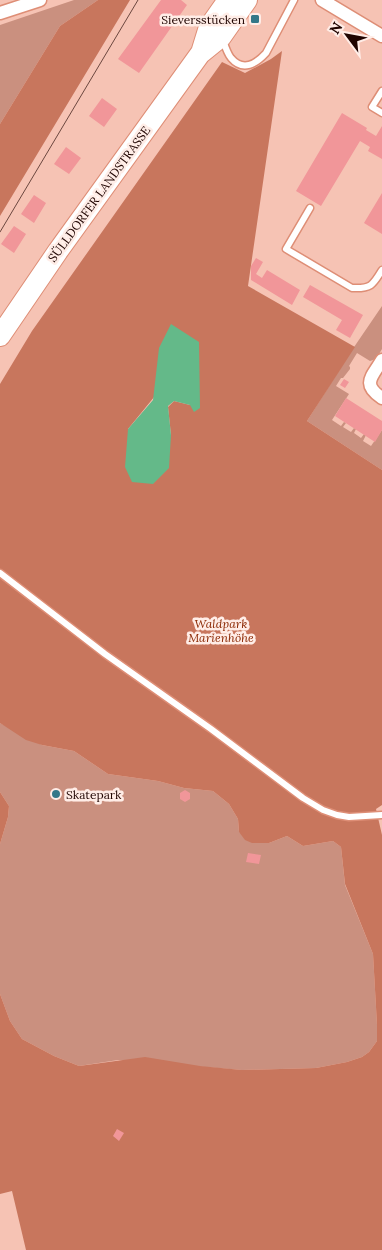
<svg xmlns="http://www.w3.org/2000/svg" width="382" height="1250" viewBox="0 0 382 1250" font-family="Lora,serif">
<rect width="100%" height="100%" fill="#f6c3b4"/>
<path fill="#ca907f" d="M74 0H98L60 26 0 124V25Z
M382 306V349L376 359 370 361 357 353 349 366 350 367V369L343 378H341L336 386 349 394 332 420 341 426 344 422 346 423 343 427 351 432 354 428 356 429 354 433 361 438 364 434 366 435 363 441 371 446 382 430V470L307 421 352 350Z
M0 723 42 745 74 751 108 774 158 781 184 788 213 791 229 804 238 819 239 832 269 843 287 836 303 846 333 841 341 847 345 885 373 954 377 1025V1041L369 1052 362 1057 347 1062 316 1068 242 1070 118 1060 79 1066 54 1056 22 1039 10 1021 0 994V844L8 817 9 806 0 792Z"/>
<path fill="#c8765d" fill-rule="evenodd" d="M98 0H130L0 216V124L60 26Z
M282 51 248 286 355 347 307 421 382 470V805L376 809 382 835V1250H26L12 1191 0 1194V994L10 1021 22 1039 54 1056 79 1066 145 1057 200 1066 242 1070 316 1068 347 1062 362 1057 369 1052 377 1041V1025L373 954 345 884 341 847 333 841 303 846 287 836 269 843H252L245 840 239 832 238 819 229 804 213 791 184 788 158 781 108 774 74 751 42 745 26 740 0 723V384L32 331 222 62 245 73 271 59ZM199 342 190 405 174 401 168 407 171 435 128 429Z
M0 792 9 806 8 817 0 844Z"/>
<path fill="#64b989" d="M171 324 199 342 200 408 194 412 190 405 174 401 168 406 171 435 169 468 153 484 132 482 125 467 128 429 153 400 159 348Z"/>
<path fill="#f19699" d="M161 0H181L187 5 139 73 118 59Z
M102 98 117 109 104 127 89 116Z
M342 113 367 128 366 130 376 136 382 126V159L368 151 370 147 360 141 321 206 296 191Z
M66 147 81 158 69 174 54 164Z
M382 193V234L364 223Z
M34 195 46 203 34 223 21 214Z
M14 226 26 234 14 253 1 244Z
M256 258 263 262 256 274 262 278 267 270 300 290 292 305 251 280V266Z
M310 285 363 315 350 338 336 330 342 320 303 297Z
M344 379 349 382 345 388 340 385Z
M346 398 382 421V430L375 442 335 416Z
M185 790 190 793V799L185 802 180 799V793Z
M248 853 261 855 259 864 246 862Z
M117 1129 124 1133 119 1141 113 1136Z"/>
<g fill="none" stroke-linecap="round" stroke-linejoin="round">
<defs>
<path id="service" d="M223 40C225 46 227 53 231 58 243 72 256 64 266 53L294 0
M382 91 372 107 382 113
M310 208 286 249 352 288C371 289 373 285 382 270
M0 573 105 654 211 729 303 798 323 810 337 815 349 817 382 815"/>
<path id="minor" d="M322 0 382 36
M0 13 40 0
M382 360C372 377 361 384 382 398"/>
<path id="primary" d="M201 53 209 27 228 0
M0 336 58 251 200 54 221 37 247 0"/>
</defs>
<use href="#service" stroke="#de8e76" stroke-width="9"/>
<use href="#minor" stroke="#de8e76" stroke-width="15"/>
<use href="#primary" stroke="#de8e76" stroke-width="22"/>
<use href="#service" stroke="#fff" stroke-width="6"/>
<use href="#minor" stroke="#fff" stroke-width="12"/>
<use href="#primary" stroke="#fff" stroke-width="20"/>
<path stroke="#6b473f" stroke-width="1" d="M0 232 138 0"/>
</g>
<g fill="#347788" stroke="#ffede7" stroke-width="2">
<rect x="250" y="14" width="10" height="10" rx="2.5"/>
<circle cx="56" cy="794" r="5"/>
</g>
<g text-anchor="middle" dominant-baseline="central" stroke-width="5" stroke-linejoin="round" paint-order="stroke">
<g font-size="12" fill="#1f0400" stroke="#ffede7" text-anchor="end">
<text x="245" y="19">Sieversstücken</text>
<text x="66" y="794" text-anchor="start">Skatepark</text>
</g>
<g font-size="12" fill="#1f0400" stroke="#ffede7">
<text transform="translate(99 194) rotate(-54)">SÜLLDORFER LANDSTRASSE</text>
</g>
<g font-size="12" font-style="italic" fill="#8c2904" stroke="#ffede7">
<text x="221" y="623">Waldpark<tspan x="221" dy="14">Marienhöhe</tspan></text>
</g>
</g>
<g transform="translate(347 35) rotate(302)" stroke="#ffede7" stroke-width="4" paint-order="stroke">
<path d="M0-4L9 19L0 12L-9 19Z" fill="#1f0400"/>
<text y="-8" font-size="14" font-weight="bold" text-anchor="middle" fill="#1f0400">N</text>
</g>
</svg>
